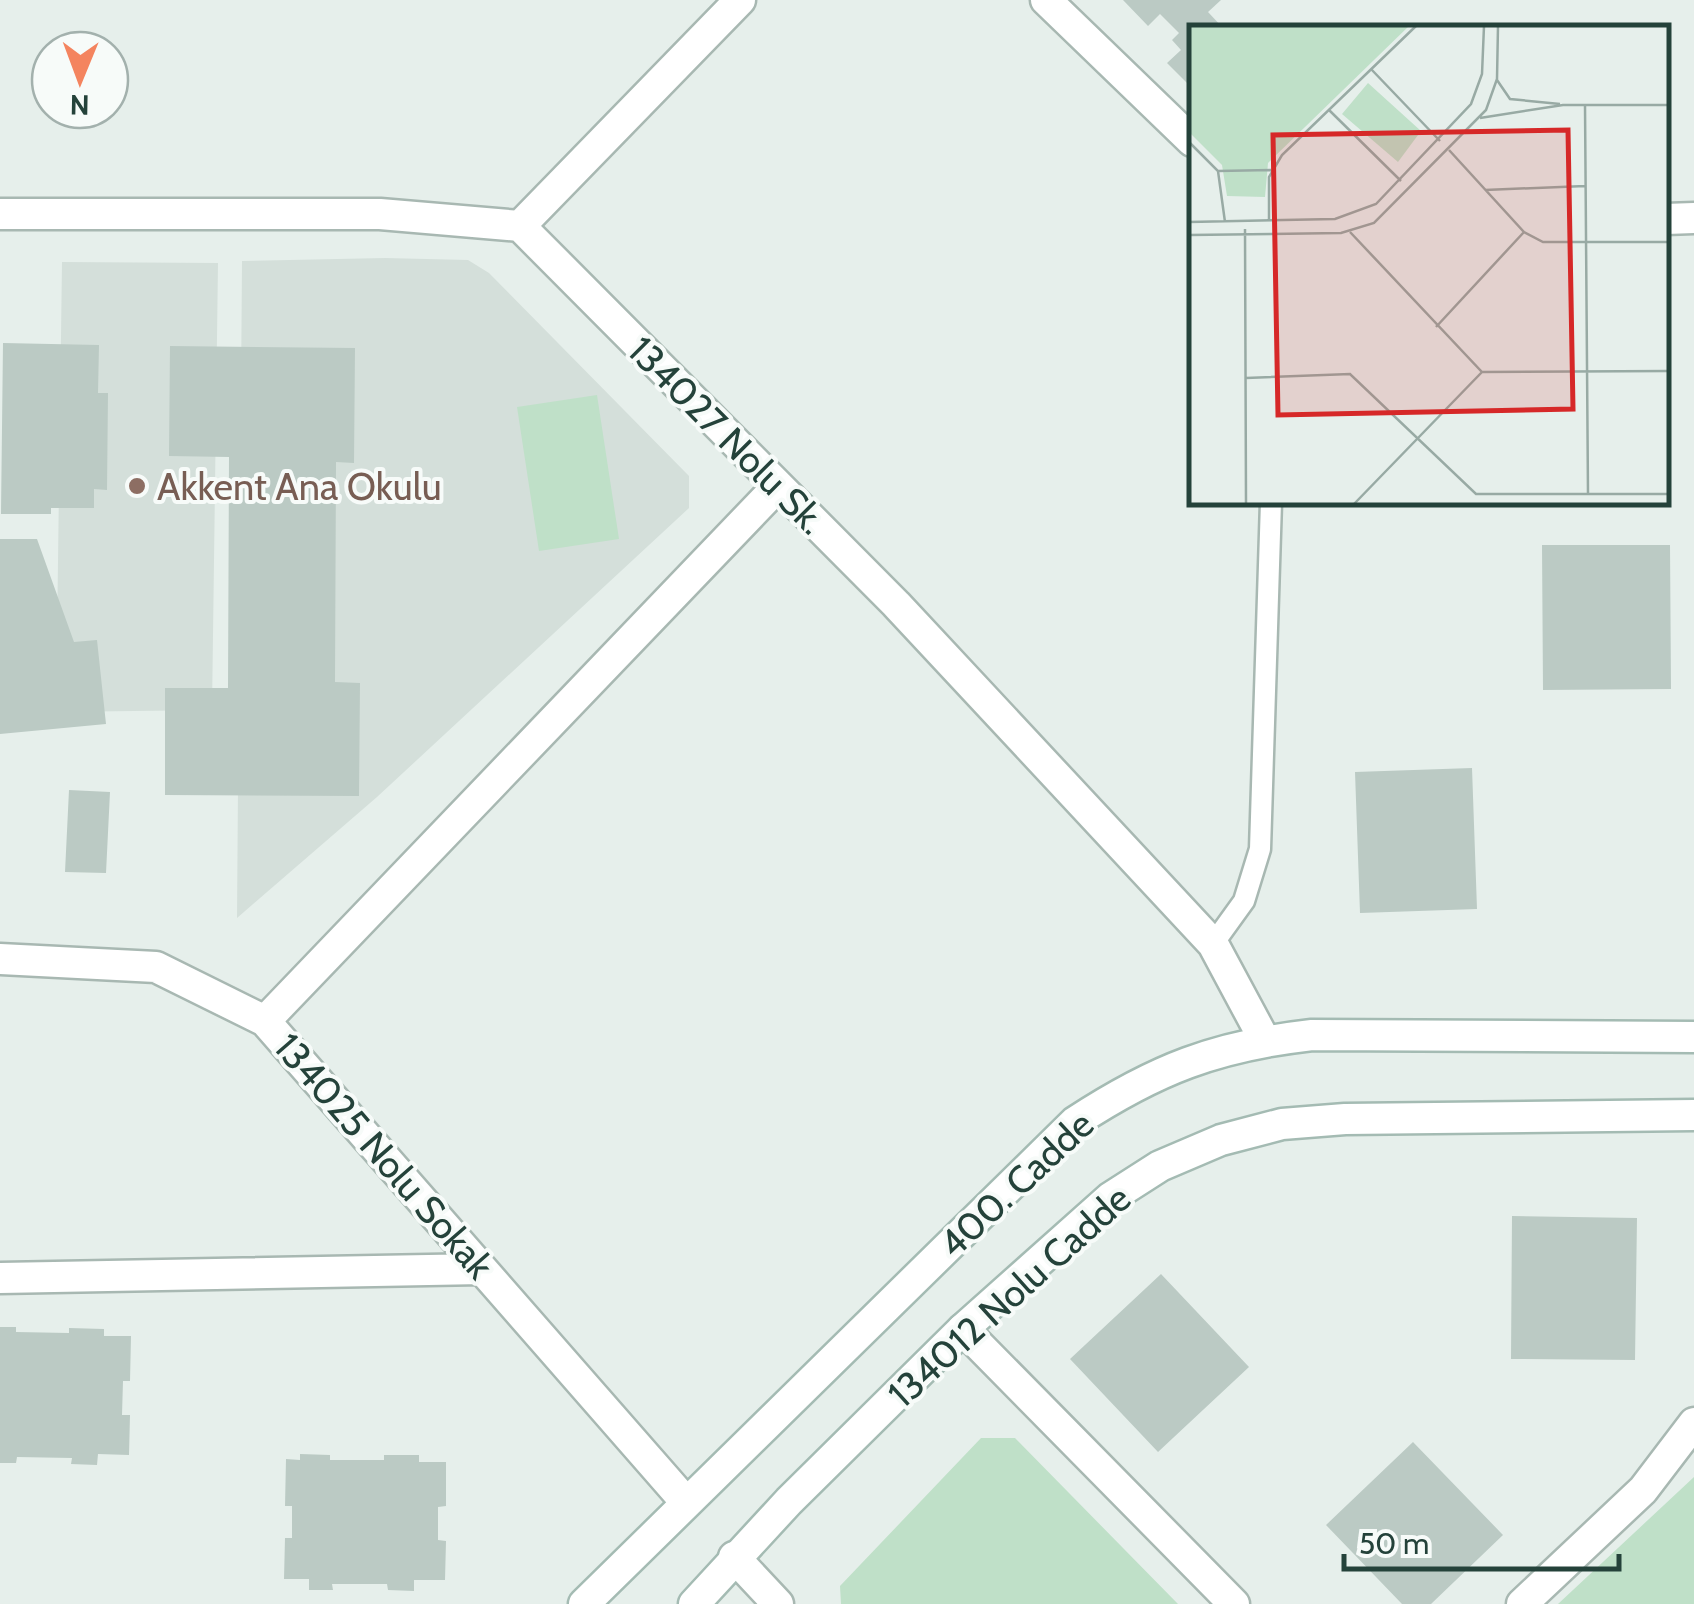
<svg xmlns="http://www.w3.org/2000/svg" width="1694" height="1604" viewBox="0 0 1694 1604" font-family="Cabin,sans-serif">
<rect width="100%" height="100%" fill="#e6efeb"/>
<path fill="#d4dfda" d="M385 258 468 260 489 273 689 476V508L377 797 237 918 242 261Z
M62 262 218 263 212 710 56 712Z"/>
<path fill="#bfe0c8" d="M597 395 619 539 539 551 517 407Z
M981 1438H1015L1178 1604H841L840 1586Z
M1694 1477V1604H1558Z"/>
<path fill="#bbcac4" d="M1123 0H1221L1208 12 1223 28H1192V88L1167 63 1181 50 1172 40 1179 33 1160 14 1148 26Z
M3 343 99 345 98 393H108L107 490 94 489V508H51V514H1Z
M170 346 355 348 354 463 336 462 335 682 360 683 359 796 165 795V688H228L229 457 169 456Z
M0 539H37L74 642 97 640 106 724 0 734Z
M1542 545H1670L1671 689 1543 690Z
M1472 768 1477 909 1360 913 1355 772Z
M69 790 110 792 106 873 65 872Z
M1512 1216 1637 1218 1635 1360 1511 1359Z
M1161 1274 1249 1367 1158 1452 1070 1359Z
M0 1327H16V1332L69 1333V1328L104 1329V1336H131L130 1381H123L122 1415H130L129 1455 98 1454 97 1465 71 1464 72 1458 17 1457 16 1463H0Z
M1413 1442 1503 1535 1431 1604H1402L1326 1525Z
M300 1454 330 1455V1460H384V1455H419V1462H446V1506L438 1507V1540L446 1541 445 1580H414V1591L388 1590 387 1584H332L333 1590H309V1579H284L285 1538H292V1506H285L286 1459 300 1460Z"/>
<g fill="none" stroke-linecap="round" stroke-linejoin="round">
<defs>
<path id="service" d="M1213 944 1244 901 1260 849 1271 502"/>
<path id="minor" d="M1046 0 1192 141
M0 214H380L520 226 896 604 1213 944 1265 1041
M1666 219 1694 218
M520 226 740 0
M0 959 156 967 265 1021 685 1501
M265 1021 778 486
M0 1278 482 1269
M963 1329 1234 1604
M734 1557 778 1604
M1522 1604 1643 1490 1694 1423"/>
<path id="secondary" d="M584 1604 1075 1122C1156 1069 1216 1046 1312 1035L1694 1037
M694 1604 789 1501 963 1329 1110 1198 1160 1166 1221 1140 1282 1124 1345 1119 1694 1115"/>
</defs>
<use href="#service" stroke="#a8b8b2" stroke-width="25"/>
<use href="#minor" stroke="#a8b8b2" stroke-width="35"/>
<use href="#secondary" stroke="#a4bbb3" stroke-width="35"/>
<use href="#service" stroke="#fff" stroke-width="20"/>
<use href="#minor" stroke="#fff" stroke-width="30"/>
<use href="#secondary" stroke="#fff" stroke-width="30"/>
</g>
<circle fill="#8d6e63" stroke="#f7fbf9" stroke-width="4" cx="137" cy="486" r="10"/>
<g text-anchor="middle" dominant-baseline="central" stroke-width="8" stroke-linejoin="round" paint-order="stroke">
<g font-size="38" fill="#24423a" stroke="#f7fbf9">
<text transform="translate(727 435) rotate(45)">134027 Nolu Sk.</text>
<text transform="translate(384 1156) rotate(49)">134025 Nolu Sokak</text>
<text transform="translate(1016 1184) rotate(-43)">400. Cadde</text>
<text transform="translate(1009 1296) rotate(-42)">134012 Nolu Cadde</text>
</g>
<g font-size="38" fill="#785e54" stroke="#f7fbf9" text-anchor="start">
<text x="157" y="486">Akkent Ana Okulu</text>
</g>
</g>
<g transform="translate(1189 25)">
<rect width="480" height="480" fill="#e6efeb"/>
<path d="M0 1H220L79 138 76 172 38 171 33 140 0 107ZM179 58 232 106 209 137 153 89Z" fill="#bfe0c8"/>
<path fill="none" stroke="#98aaa4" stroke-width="2.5" d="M182 44 251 116M308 55 321 74 371 79M396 80 399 469M140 85 212 156M291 93 374 80H480M0 117 29 146 36 197M260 125 335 207 354 217H480M29 146 82 145M296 165 396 161M80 196V152L93 130 227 1M0 197 146 194 187 179 282 79 293 49 295 1M56 204 57 479M161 207 293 347 480 346M0 210 152 208 185 198 297 85 308 54 309 1M247 302 335 207M57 353 161 349 287 469H480M165 479 293 347"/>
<path fill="#d62828" fill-opacity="0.15" stroke="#d62828" stroke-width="5" d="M379 105 384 384 89 390 84 110Z"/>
<rect width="480" height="480" fill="none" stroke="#24423a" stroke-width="5"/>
</g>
<g transform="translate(80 80) rotate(181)"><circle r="48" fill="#f7fbf9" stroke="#a3b1ad" stroke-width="2.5"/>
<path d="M0-8L18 38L0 25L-18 38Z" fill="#f4845f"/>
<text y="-15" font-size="28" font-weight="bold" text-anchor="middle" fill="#24423a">N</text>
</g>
<path d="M1344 1554v15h275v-15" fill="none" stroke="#24423a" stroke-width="5"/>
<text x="1359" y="1554" font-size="30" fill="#24423a" stroke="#f7fbf9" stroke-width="8" paint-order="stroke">50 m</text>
</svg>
